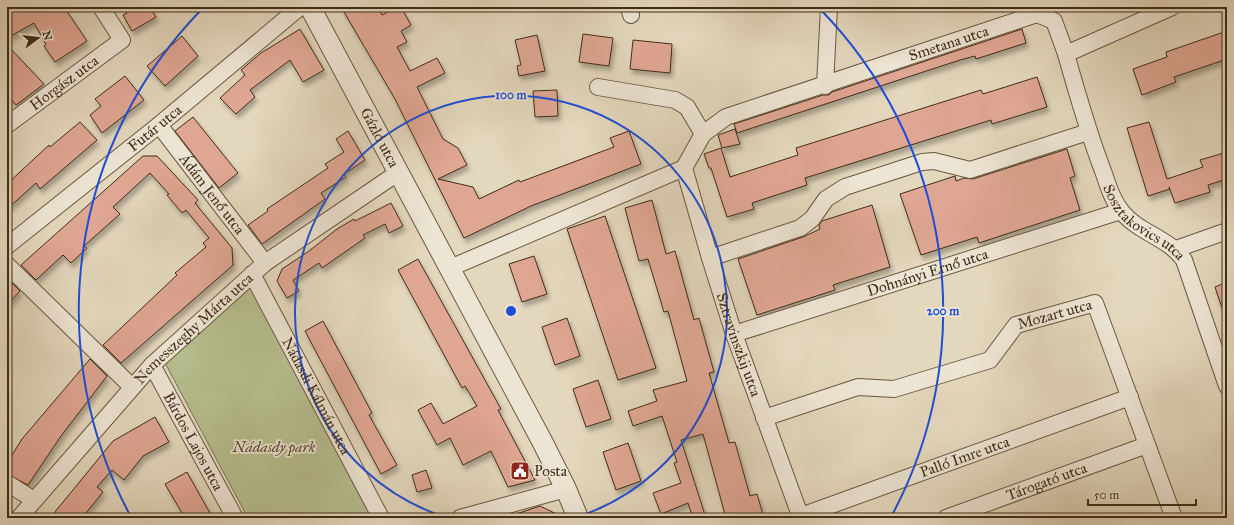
<svg xmlns="http://www.w3.org/2000/svg" width="1234" height="525" viewBox="0 0 1234 525" font-family="'IM FELL Great Primer',serif">
<defs>
<filter id="shadow"><feDropShadow dx="2.5" dy="4.5" stdDeviation="2" flood-color="#0004"/></filter>
</defs>
<rect width="100%" height="100%" fill="#e3d7bd"/>
<filter id="stains"><feTurbulence type="fractalNoise" baseFrequency=".005" numOctaves="4"/><feColorMatrix values="0 0 0 0 .2 0 0 0 0 .09 0 0 0 0 .02 0 0 0 .5 -.17"/></filter>
<radialGradient id="worn" r=".72"><stop offset=".6" stop-color="#630" stop-opacity="0"/><stop offset="1" stop-color="#630" stop-opacity=".3"/></radialGradient>
<path fill="#b6be8f" stroke="#7b7553" d="M248 283 377 518H248L165 363Z"/>
<path fill="#dfa693" stroke="#402c17" filter="url(#shadow)" d="M7 7H64L87 41 55 62 44 46 46 44 34 23 7 38Z
M124 7H150L156 17 132 31 123 15 127 13Z
M341 7H378L382 15 397 7H401L411 25 401 31 407 42 397 47 410 71 437 58 445 73 417 87 443 139 458 148 467 165 438 179 473 187 479 199 519 180 520 182 614 147 610 138 629 131 641 164 531 206 464 238 395 99Z
M300 29 324 70 303 82 290 60 250 90 255 97 236 114 220 98 245 75 241 70 261 53Z
M1022 29 1026 43 976 59 975 56 960 60 737 133 734 124 823 95H829L832 92Z
M1227 31V59L1174 77 1176 82 1142 95 1133 69 1167 57 1166 52Z
M583 34 613 38 609 66 579 62Z
M537 35 545 71 519 76 517 66 521 65 515 40Z
M182 36 198 56 165 86 147 66Z
M633 40 672 44 670 73 630 69Z
M7 45 44 84 16 105 7 94Z
M125 76 144 100 102 133 90 115 101 106 95 99Z
M1037 77 1047 107 992 124 991 120 805 178 807 185 752 203 754 209 727 217 711 168H709L704 154 721 148 730 177 798 155 796 148 981 90 983 94Z
M557 90 558 116 535 117 533 91Z
M193 117 238 173 219 188 175 131Z
M80 122 97 140 40 189 36 183 7 209V184L49 145 50 147Z
M1149 122 1167 179 1203 167 1200 160 1227 152V179L1208 185 1210 192 1175 203 1169 187 1170 189 1148 196 1127 128Z
M735 129 740 144 722 148 718 135Z
M348 131 365 160 344 174 346 177 321 193 325 199 262 244 248 225 268 211 267 209 328 168 325 164 344 152 336 139Z
M1067 149 1075 176 1070 178 1080 210 979 243 977 237 921 255 900 194 955 176 956 181 964 178 973 179Z
M143 156H157L198 200 195 203 232 248 233 265 121 363 103 345 177 275 175 273 206 247 203 243 209 238 186 210 182 213 167 195 169 194 150 173 113 207 120 214 84 246 87 248 71 263 63 255 36 280 21 265Z
M652 200 666 254 675 251 694 320 699 318 714 372 709 373 729 443 735 442 750 496 757 494 764 518H726L703 434 681 440 706 518H693L688 503 661 514 653 493 681 483 674 463 677 462 662 416 633 426 628 411 657 401 653 390 687 381 668 311 664 312 648 259 639 261 625 208Z
M391 203 403 226 389 233 385 224 363 235 365 238 322 268 319 263 293 280 299 291 287 298 277 281 282 269 309 251 337 229 354 219 355 221Z
M872 205 890 267 833 285 835 290 757 315 738 259 803 237 820 229 819 225 822 221Z
M605 216 656 368 618 380 567 229Z
M534 256 547 294 522 302 509 264Z
M418 259 501 409 498 410 535 480 508 487 491 451 463 465 450 438 437 445 418 410 431 403 443 424 477 406 465 386 462 388 398 270Z
M7 278 20 291 7 305Z
M1227 282V317H1225L1215 287Z
M567 318 580 356 555 365 542 327Z
M323 321 372 413 369 415 397 465 381 474 305 331Z
M90 359 107 376 61 436 28 485 7 474V463L22 439Z
M598 380 611 419 586 427 573 389Z
M155 417 169 442 143 456 124 480 112 470 97 487 103 492 82 518H50L113 441Z
M628 443 641 481 616 490 603 452Z
M426 470 432 488 417 492 412 475Z
M187 472 202 499 213 518H185L165 484Z
M540 506 565 518H511L510 516Z"/>
<g fill="none" stroke-linecap="round" stroke-linejoin="round">
<defs>
<g id="minor">
<path d="M629 7 631 15"/>
<path id="s1" d="M1066 54C1077 93 1088 132 1103 171 1108 185 1112 200 1122 212 1139 233 1169 238 1184 260L1227 386"/>
<path d="M825 86 829 7"/>
<path d="M598 87 675 100 687 107 703 134"/>
<path id="s2" d="M7 125 122 40 101 7"/>
<path id="s3" d="M159 125 265 263"/>
<path id="s4" d="M684 168 703 134 726 117 1037 14 1054 21 1066 54 1172 7"/>
<path id="s5" d="M684 168 710 258 734 334 801 518"/>
<path id="s6" d="M7 246 159 125 300 7"/>
<path d="M1176 249 1227 231"/>
<path d="M710 258 800 228 812 219 826 199 845 187 922 162 934 161 970 170 1088 132"/>
<path d="M7 265 132 387"/>
<path d="M450 268 684 168"/>
<path id="s7" d="M252 274 381 518"/>
<path id="s8" d="M734 334 1121 211"/>
<path id="s9" d="M152 365 235 518"/>
<path id="s10" d="M764 418 858 387 894 389 990 360 1016 325 1095 303 1174 518"/>
<path d="M7 483 34 500"/>
<path id="s11" d="M801 516 1130 397"/>
<path id="s12" d="M19 518 152 365 265 263 399 172"/>
<path d="M460 518 566 489"/>
<path id="s13" d="M946 518 1147 445"/>
</g>
<g id="tertiary">
<path id="s14" d="M310 7 543 443 566 489 578 518"/>
</g>
</defs>
<use href="#minor" stroke="#695740" stroke-width="18"/>
<use href="#tertiary" stroke="#695740" stroke-width="22"/>
<use href="#minor" stroke="#ede5d4" stroke-width="16"/>
<use href="#tertiary" stroke="#ede5d4" stroke-width="20"/>
</g>
<g fill="none" stroke="#1d4ed8" stroke-width="2">
<path d="M448 518A216 216 0 1 1 574 518"/>
<path d="M131 517A432 432 0 0 1 203 8M819 8A432 432 0 0 1 891 517"/>
</g>
<defs>
<symbol id="civic-square" viewBox="-11 -11 22 22"><rect x="-9" y="-9" width="18" height="18" rx="4" fill="#8f2418" stroke="#ede5d4"/><path d="M-.6-6.5H3V-4.5H.6V-3L4-1V1h2V6H-6V1h2V-1L-.6-3ZM-1.2 2.5V6h2.4V2.5Z" fill="#fff"/></symbol>
</defs>
<g fill-rule="evenodd">
<use href="#civic-square" x="509" y="460" width="22" height="22"/>
</g>
<g text-anchor="middle" dominant-baseline="central" stroke-width="3.5" stroke-linejoin="round" paint-order="stroke">
<g font-size="15" fill="#402c17" stroke="#ede5d4">
<text stroke="none"><textPath href="#s4" startOffset="302">Smetana utca</textPath></text>
<text stroke="none"><textPath href="#s2" startOffset="71">Horgász utca</textPath></text>
<text stroke="none"><textPath href="#s6" startOffset="189">Futár utca</textPath></text>
<text stroke="none"><textPath href="#s14" startOffset="148">Gázló utca</textPath></text>
<text stroke="none"><textPath href="#s3" startOffset="87">Ádám Jenő utca</textPath></text>
<text stroke="none"><textPath href="#s1" startOffset="191">Sosztakovics utca</textPath></text>
<text stroke="none"><textPath href="#s8" startOffset="203">Dohnányi Ernő utca</textPath></text>
<text stroke="none"><textPath href="#s10" startOffset="319">Mozart utca</textPath></text>
<text stroke="none"><textPath href="#s12" startOffset="258">Nemesszeghy Márta utca</textPath></text>
<text stroke="none"><textPath href="#s5" startOffset="185">Sztravinszkij utca</textPath></text>
<text stroke="none"><textPath href="#s7" startOffset="138">Nádasdi Kálmán utca</textPath></text>
<text stroke="none"><textPath href="#s9" startOffset="87">Bárdos Lajos utca</textPath></text>
<text stroke="none"><textPath href="#s11" startOffset="174">Palló Imre utca</textPath></text>
<text stroke="none"><textPath href="#s13" startOffset="107">Tárogató utca</textPath></text>
</g>
<g font-size="15" font-style="italic" fill="#58492f" stroke="#ede5d4">
<text x="274" y="447">Nádasdy park</text>
</g>
<g font-size="15" fill="#402c17" stroke="#ede5d4" text-anchor="start">
<text x="534" y="471">Posta</text>
</g>
</g>
<circle cx="511" cy="311" r="6" fill="#1d4ed8" stroke="#ede5d4" stroke-width="2"/>
<g font-size="12" text-anchor="middle" font-weight="bold" fill="#1d4ed8" stroke="#ede5d4" stroke-width="3.5" stroke-linejoin="round" paint-order="stroke">
<text x="511" y="99">100 m</text>
<text x="943" y="315">200 m</text>
</g>
<rect width="1234" height="525" fill="none" stroke="#e3d7bd" stroke-width="24"/>
<rect x="8" y="8" width="1218" height="509" fill="none" stroke="#402c17" stroke-width="2"/>
<rect x="12" y="12" width="1210" height="501" fill="none" stroke="#402c17"/>
<g transform="translate(38 38) rotate(75)" stroke="#ede5d4" stroke-width="3" paint-order="stroke">
<path d="M0-3L7 15L0 10L-7 15Z" fill="#402c17"/>
<text y="-6" font-size="11" font-weight="bold" text-anchor="middle" fill="#402c17">N</text>
</g>
<path d="M1088 499v6h108v-6" fill="none" stroke="#402c17" stroke-width="2"/>
<text x="1094" y="499" font-size="12" fill="#402c17" stroke="#ede5d4" stroke-width="3" paint-order="stroke">50 m</text>
<rect width="100%" height="100%" filter="url(#stains)"/>
<rect width="100%" height="100%" fill="url(#worn)"/>
</svg>
